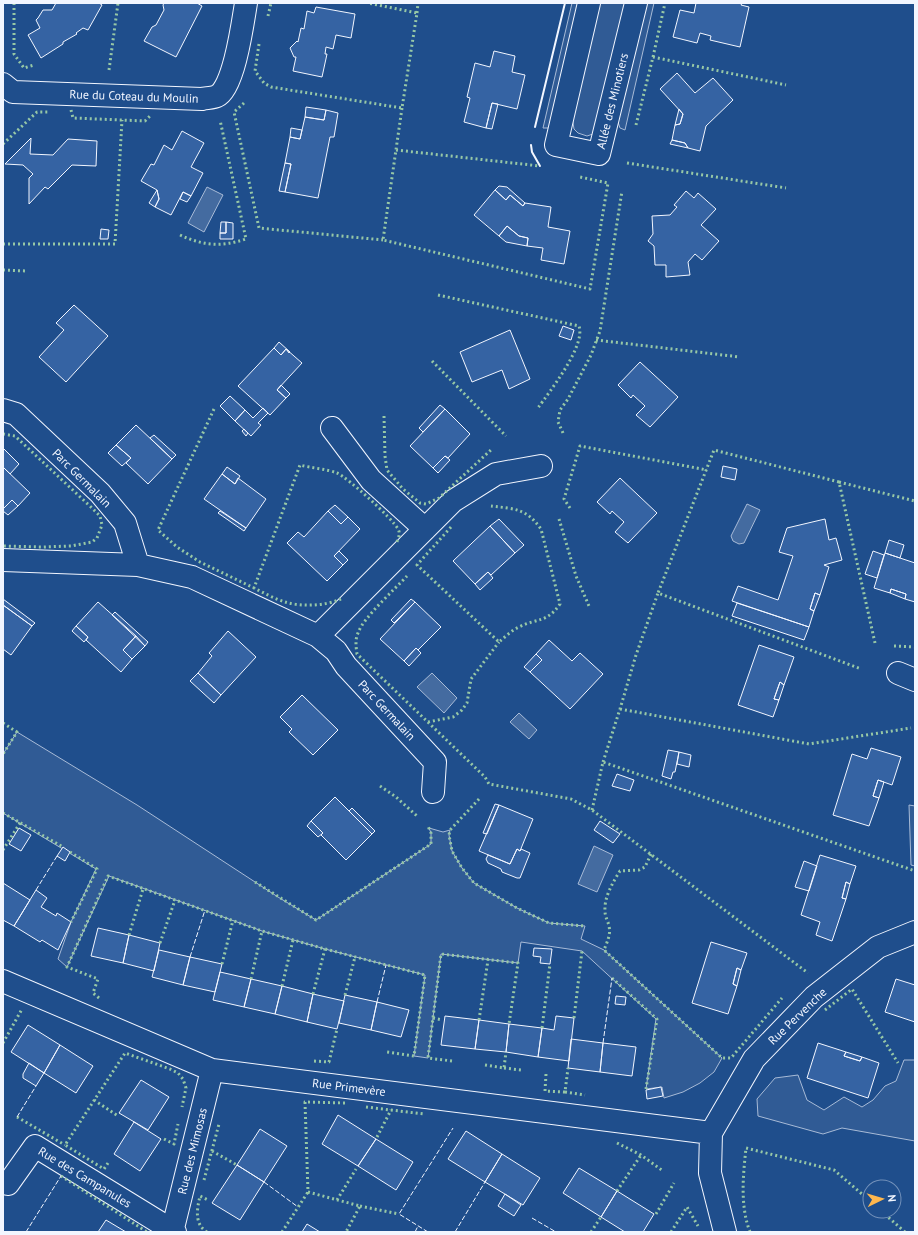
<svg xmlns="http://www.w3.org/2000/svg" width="918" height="1235" viewBox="0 0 918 1235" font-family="'PT Sans',sans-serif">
<rect width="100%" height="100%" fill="#1f4e8c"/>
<path fill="#305b95" stroke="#a8bbd7" d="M572 3H584L550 128H543Z
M599 3H629L593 134 587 136 578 133 574 129 572 117Z
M645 3H654L625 130 620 128 617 119Z
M17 732 137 805 278 897 316 920 431 844V833L429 828 443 832 450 830 449 835 452 851 462 868 474 883 517 908 549 923 585 926 581 939 604 950 722 1058 714 1072 700 1083 683 1092 664 1098 662 1087 646 1089 656 1019 582 951 521 942 518 963 441 954 428 1058 414 1056 425 975 325 949 262 931 109 876 67 967 58 959 71 922 96 869 3 813V754Z
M909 805 915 806V866L911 865Z
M904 1060H915V1141L842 1128 823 1134 758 1116 757 1099 775 1078 798 1075 807 1100 824 1110 844 1097 862 1107 873 1100 885 1086 896 1081Z"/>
<path fill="#446ba0" stroke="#a8bbd7" d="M207 187 223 195 204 232 188 223Z
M747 504 760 510 744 543 739 544 733 541 731 536Z
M432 673 457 698 444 713 417 687Z
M519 713 537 730 529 739 510 722Z
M594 846 613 855 597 892 578 884Z"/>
<path fill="#3563a3" stroke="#f2f6ff" d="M56 3H99L102 5 88 30 83 28 76 33 77 34 63 42V44L41 58 28 35 40 28 36 20 38 18 43 10H52Z
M164 3H197L202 6 176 57 144 41 152 27 156 25 164 10 163 5Z
M696 3H742L741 5 749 7 740 47 710 40 711 36 700 33 697 43 673 37 680 10 694 13Z
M316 7 355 14 351 38 336 35 333 49 326 47 325 54H327L322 77 293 71 296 57H294L290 48 297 41 298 42 301 28 304 29 307 11 314 13Z
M494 51 515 56 512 72 525 75 517 109 492 103 486 128 464 122 470 98 467 97 475 63 490 67Z
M677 73 695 93 713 78 733 100 706 126 700 151 688 148 685 143 672 140 675 125 680 124 683 114 660 89Z
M492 103 498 104 492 129 486 128Z
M306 107 326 110 324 120 305 117Z
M679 109 683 114 680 124 675 125Z
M326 110 338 113 334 137H330L318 198 285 192 291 164 285 163 290 137 300 139 305 117 324 120Z
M291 128 302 130 300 139 290 137Z
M182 131 204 143 191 167 203 173 191 196 183 192 171 215 155 207 159 199 157 190 141 181 151 164 154 165 164 145 172 150Z
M31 138 30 154 53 155 68 139 97 141 96 166 72 165 48 189 45 187 29 204V178L33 174 23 165 5 164Z
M672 140 685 143 688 148 670 144Z
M285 163 291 164 285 192 279 191Z
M499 186 507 187 525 203 523 206 510 195 506 200 495 190Z
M157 190 159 199 155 207 149 203Z
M495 190 506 200 510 195 523 206 525 203 551 207 548 227 570 231 564 264 541 260 543 248 527 246 528 238 519 236 507 226 499 236 474 215Z
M686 191 694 198 698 193 716 209 701 225 719 241 702 260 695 254 688 262 690 275 666 277V265H655L654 246 648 241 653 234 652 216 670 215 677 207 674 205Z
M183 192 191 196 187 202 180 199Z
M221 222H226V233H220Z
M226 222 233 223V239H220V233H226Z
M507 226 519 236 528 238 527 246 506 242 499 236Z
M101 229 109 230 108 239H100Z
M74 305 108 336 66 382 39 357 64 330 56 323Z
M563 326 574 330 571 340 559 336Z
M510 330 530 379 509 389 502 370 472 382 460 352Z
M279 342 290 352 289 353 286 349 281 355 274 348Z
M274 348 281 355 286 349 302 363 277 390 286 398 270 415 238 386Z
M640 362 678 397 650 427 636 415 645 406 633 395 631 398 618 385Z
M281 385 290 394 286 398 277 390Z
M230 396 245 410 235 421 220 406Z
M440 405 445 409 423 432 419 428Z
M263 408 268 413 258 423 261 425 251 436 235 421 245 410 253 418Z
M445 409 470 434 448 458 445 456 433 468 410 446Z
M136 425 172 459 148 484 126 463 131 458 116 445Z
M244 429 248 433 246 436 242 431Z
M154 435 176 455 172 459 150 438Z
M116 445 131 458 122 466 108 453Z
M3 448 19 464 10 474 3 467Z
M445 456 450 460 438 473 433 468Z
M723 466 737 469 735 480 721 477Z
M3 467 30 493 18 506 12 500 3 509Z
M227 467 240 476 235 484 222 474Z
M222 474 235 484 238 478 266 499 246 528 204 499Z
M620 478 657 513 628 543 615 532 624 522 612 511 610 514 597 502Z
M12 500 18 506 8 515 3 511V509Z
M335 505 348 517 341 524 328 511Z
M220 511 246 528 244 531 218 513Z
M328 511 341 524 348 517 360 529 334 556 343 565 327 581 287 543 298 532 304 537Z
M499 519 524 545 515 553 490 526Z
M825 519 829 540 836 538 842 560 824 565 829 567 820 595 815 593 810 609 814 611 809 627 732 601 738 586 778 600 793 556 779 552 787 528Z
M490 526 515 553 491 575 488 572 475 584 453 561Z
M889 540 904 545 900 558 885 553Z
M339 551 348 560 343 565 334 556Z
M873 551 884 555 877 578 865 574Z
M885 553 915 563V602L905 599 906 594 891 589 890 593 874 588Z
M488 572 493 578 480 590 475 584Z
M891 589 906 594 905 599 890 593Z
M815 593 820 595 814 611 810 609Z
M3 599 35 623 32 626 3 605Z
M411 599 415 602 394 623 391 620Z
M98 602 136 636 123 650 132 659 121 672 86 640 88 637 76 626Z
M415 602 441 627 418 650 416 648 404 661 380 639Z
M737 603 809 627 804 640 732 616Z
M3 605 32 626 11 655 3 649Z
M115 612 148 642 145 646 112 615Z
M76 626 88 637 84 642 72 631Z
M228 631 256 657 221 695 198 673 212 656 209 653Z
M136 636 145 646 132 659 123 650Z
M549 640 572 661 580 653 603 674 570 709 530 672 542 660 536 654Z
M759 645 794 657 784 685 780 682 774 699 779 700 773 717 738 705Z
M416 648 421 653 409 666 404 661Z
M536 654 542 660 530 672 524 667Z
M198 673 221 695 214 703 190 681Z
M780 682 784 685 779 700 774 699Z
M302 695 338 730 313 755 289 732 292 729 280 717Z
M871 748 901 757 892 785 878 780 873 796 879 798 869 826 833 815 852 754 867 759Z
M668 750 679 752 675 772H673L671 779 662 776Z
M679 752 691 755 689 767 677 764Z
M617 774 634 780 630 791 612 786Z
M878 780 884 782 879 798 873 796Z
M335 797 372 834 346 860 321 835 323 833 311 821Z
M495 804 499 805 487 834 483 833Z
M499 805 533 819 520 851 517 849 510 864 479 851Z
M352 808 375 831 372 834 349 811Z
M311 821 323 833 318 837 307 826Z
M600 821 620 834 613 843 594 830Z
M19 828 31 835 21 851 9 844Z
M63 847 70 852 65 861 57 856Z
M517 849 520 851 521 849 530 853 520 878H517L502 872 501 869 488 863 486 859 488 855 510 864Z
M820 855 856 866 850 884 846 882 842 898 846 899 832 941 816 935 820 922 801 915Z
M804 861 817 866 809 891 795 887Z
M846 882 850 884 846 899 842 898Z
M3 883 30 900 14 926 3 920Z
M36 890 47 898 41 907 56 916 57 913 71 922 58 950 42 940 40 942 14 926Z
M98 928 129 935 123 963 91 956Z
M129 935 160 943 154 971 123 963Z
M711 942 747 953 741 970 737 968 733 984 737 986 728 1014 692 1003Z
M534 948 552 949 550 964 540 963 541 957 533 956Z
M159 950 190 957 183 985 152 977Z
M190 957 222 964 215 992 183 985Z
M737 968 741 970 737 986 733 984Z
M220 972 251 979 244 1007 213 1000Z
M251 979 282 986 275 1014 244 1007Z
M896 979 915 985V1022L885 1012Z
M282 986 313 994 307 1022 275 1014Z
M313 994 344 1001 337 1029 307 1022Z
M345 995 377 1002 371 1030 339 1023Z
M616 996 626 997 625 1005 615 1004Z
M377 1002 409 1010 401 1037 371 1030Z
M445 1016 479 1020 475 1049 441 1045Z
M556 1016 574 1018 569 1061 538 1057 542 1028 554 1030Z
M479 1020 509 1024 506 1052 475 1049Z
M509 1024 542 1028 538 1057 506 1052Z
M28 1025 60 1045 44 1073 11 1052Z
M571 1039 603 1043 600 1072 568 1068Z
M603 1043 636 1047 632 1076 600 1072Z
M818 1043 846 1052 844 1056 860 1061 862 1057 879 1063 868 1098 807 1078Z
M60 1045 93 1066 76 1093 44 1073Z
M846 1052 862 1057 860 1061 844 1056Z
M29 1063 44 1073 36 1086 23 1078V1074Z
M141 1080 169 1097 148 1130 119 1113Z
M661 1087 663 1096 647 1099 646 1090Z
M338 1115 376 1139 358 1166 322 1144Z
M134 1122 161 1139 140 1171 114 1154Z
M260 1129 287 1146 264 1182 237 1165Z
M466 1131 502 1154 485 1182 448 1159Z
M376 1139 413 1162 396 1190 358 1166Z
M502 1154 540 1178 523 1205 485 1182Z
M237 1165 264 1182 240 1220 212 1203Z
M579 1168 617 1191 601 1217 563 1193Z
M617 1191 654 1214 643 1232H625L601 1217Z
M505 1194 521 1205 514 1216 498 1206Z
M106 1220 126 1232H98Z
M307 1224 320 1232H302Z"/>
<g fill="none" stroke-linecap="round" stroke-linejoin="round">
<defs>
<path id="street" d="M589 3 556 145 599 154 636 3
M3 84 13 92 202 99C206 98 213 98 217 96 234 89 243 21 246 3
M3 410 16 414 100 493 125 523 138 565
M332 428 371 480 425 529
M3 560 138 565 192 577 318 636 336 651 346 666 435 762 433 792
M318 636 453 501 496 474 541 466
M898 673 915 680
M3 981 212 1070 711 1133
M8 1184 35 1146 175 1232
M172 1232 212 1070
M725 1232 710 1173 711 1133 754 1059 814 997 878 947 915 932"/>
</defs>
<use href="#street" stroke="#f2f6ff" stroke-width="24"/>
<use href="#street" stroke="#1f4e8c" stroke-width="22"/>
<path stroke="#97c8a6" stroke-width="3" stroke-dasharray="2 3" stroke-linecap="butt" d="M14 3V54L24 68 34 65
M417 13 418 3
M268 16 271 3
M259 44 255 71 264 83 271 87 402 108 417 13 368 3
M653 57 665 3
M109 70 118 3
M244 103 234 112 259 228 383 240
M402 108 383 240 590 289 608 183 580 177
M71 110 73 118 145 121 150 116
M636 125 653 57 786 85
M3 144 37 112H50
M396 150 540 166
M627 163 786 188
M180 235C204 246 221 247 246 239L220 120
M3 244H115L122 120
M3 270 26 271
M438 295 579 326C586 346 549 392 538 408
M596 340 740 357
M432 361 506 436
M214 409 158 530 177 547 200 562 254 588
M384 416 385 456 387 470 403 489 420 503 426 504 439 498 493 448
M563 433 558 422 560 410 568 399 591 355 600 331 622 191
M3 434 15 436 92 508 100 516 102 525 97 538 92 542 71 546 43 547 3 546
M839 482 714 450 658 593 861 669
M570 508 564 499 580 446 707 470
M559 519 576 576 589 606
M451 527 417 565 499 642C505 637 512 630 519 627 537 618 547 623 560 604L541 529C526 508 515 509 491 506
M407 576C395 589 363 618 358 633 355 639 356 647 357 654L485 777 489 784 571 799 592 810 808 973
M341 599C325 606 302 607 285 602 275 599 264 593 254 588L300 465C311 468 327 469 337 473 347 477 393 519 398 529 401 534 398 539 396 544
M875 643 839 482 915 501
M894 646 915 647
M620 709 809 744 911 728
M428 722 453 717 462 710 467 703 471 679 499 642
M3 723 17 732 3 754
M603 762 620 709 636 655 658 593
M380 786 396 797 417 816
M479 799 450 830 449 835 452 851 462 868 474 883 517 908 549 923 585 926
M592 810 603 762 915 871
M3 813 63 847
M3 850 20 823
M70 852 97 869 71 922
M651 854 645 867 639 870 620 871C613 882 604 897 605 911 605 917 608 921 609 926 611 935 607 942 604 950L722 1058H731L782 998
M255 882 316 920 431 844V833L428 826
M129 935 143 889
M160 943 175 900
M222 964 233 920
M612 978 657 1019 646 1089
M251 979 262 931
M282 986 293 940
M313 994 325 949
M345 995 355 957
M99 998 93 993 98 979 67 967 108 876 262 931 325 949 425 975 414 1056 387 1052
M825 1010 852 989 898 1063
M433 1018 442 1020
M574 1018 582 951
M479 1020 488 960
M542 1028 550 964
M3 1043 22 1009
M314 1061 329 1062 337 1029
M452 1061 428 1058 441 954 518 963 509 1024
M485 1065 504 1068 506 1052
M504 1068 521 1070
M546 1074 545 1091 565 1092 568 1068
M565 1092 585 1095
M94 1100 118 1116
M345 1103 305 1102 308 1192 360 1206 346 1232
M366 1107 424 1114
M3 1117H4
M17 1117 65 1145
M377 1137 391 1110
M164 1139 174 1144 178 1124
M617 1143 641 1155 663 1171
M212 1151 237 1165
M108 1163 104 1169 65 1145 125 1053 170 1069 178 1073 183 1079 186 1088 182 1107
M61 1176 147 1232
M204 1180 219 1124
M617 1191 641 1155
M337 1200 356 1169
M360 1206 399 1214
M881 1211 905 1232
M656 1214 674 1183
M207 1232C194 1224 197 1209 200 1196L208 1200
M282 1232 308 1192
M591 1232 601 1217
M671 1232 687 1207 698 1226
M750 1232C740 1206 743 1176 746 1148L834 1170 870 1201"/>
<path stroke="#f2f6ff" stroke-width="1" stroke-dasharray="5 2" stroke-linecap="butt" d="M36 890 57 856
M190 957 205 910
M377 1002 386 965
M603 1043 612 978
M17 1117 36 1086
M264 1182 298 1207
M532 1218 556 1232
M26 1232 61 1176
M415 1232 418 1226
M428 1232 399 1214 453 1128
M455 1232 485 1182"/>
<path stroke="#f2f6ff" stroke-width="2" d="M535 127 565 3
M531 145 532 152 540 166"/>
</g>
<g text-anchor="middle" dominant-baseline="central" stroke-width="3" stroke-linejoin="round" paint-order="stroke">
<g font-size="12" fill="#f2f6ff" stroke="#1f4e8c">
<text transform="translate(134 96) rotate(2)">Rue du Coteau du Moulin</text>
<text transform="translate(612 101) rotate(-76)">Allée des Minotiers</text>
<text transform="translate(82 478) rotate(45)">Parc Germalain</text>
<text transform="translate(387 710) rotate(47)">Parc Germalain</text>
<text transform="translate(797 1016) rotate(-44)">Rue Pervenche</text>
<text transform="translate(349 1087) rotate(7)">Rue Primevère</text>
<text transform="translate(192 1151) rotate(-76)">Rue des Mimosas</text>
<text transform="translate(85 1177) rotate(31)">Rue des Campanules</text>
</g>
</g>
<rect width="918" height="1235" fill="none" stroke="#f2f6ff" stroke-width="8"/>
<g transform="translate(882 1199) rotate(85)"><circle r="19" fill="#1f4e8c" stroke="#7391ba"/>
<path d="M0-3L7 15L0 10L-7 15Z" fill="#ffb74d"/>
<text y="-6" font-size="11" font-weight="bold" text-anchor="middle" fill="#f2f6ff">N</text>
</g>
</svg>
